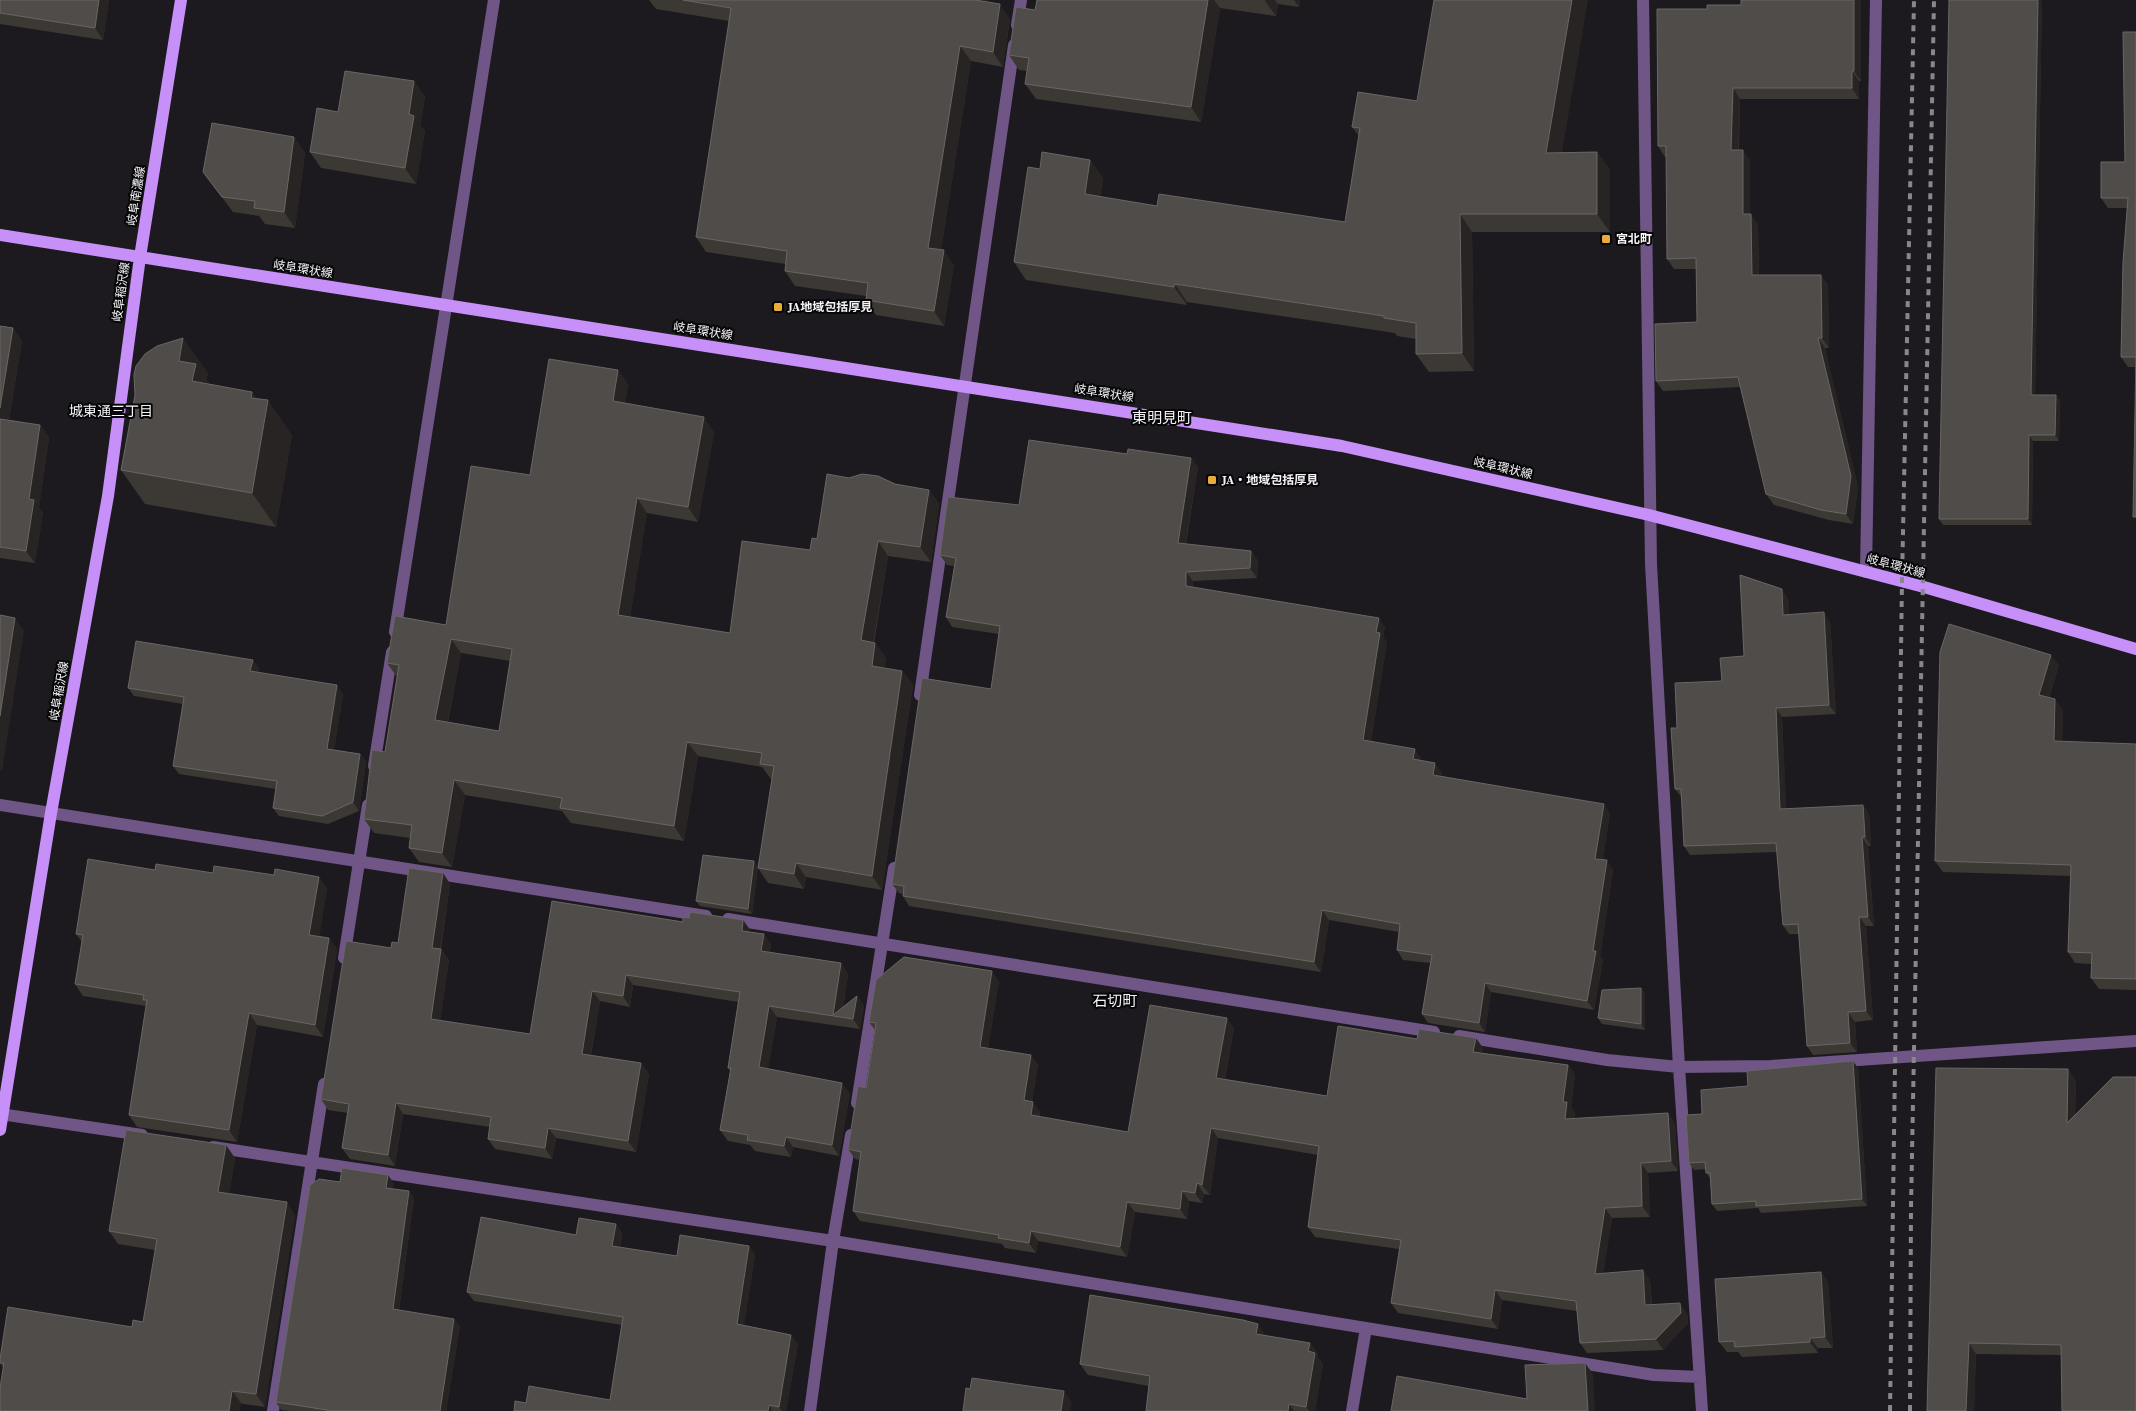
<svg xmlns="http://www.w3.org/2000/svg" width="2136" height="1411" viewBox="0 0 2136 1411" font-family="'Source Serif 4','Noto Sans JP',serif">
<rect width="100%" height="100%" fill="#1c1a1f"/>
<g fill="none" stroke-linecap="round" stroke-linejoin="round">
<path stroke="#705687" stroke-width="12" d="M1643 0 1651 564 1679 1067 1702 1411
M1017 25 1021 0
M1866 572 1876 0
M395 632 494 0
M920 695 1014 45
M374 766 392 652
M0 805 706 916
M728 919 1434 1032
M344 958 368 805
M1459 1036 1607 1060 1679 1067 1771 1066 2136 1041
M857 1103 894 868
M0 1114 142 1135
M213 1147 833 1241 1654 1375 1700 1377
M273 1411 324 1084
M810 1411 833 1241 851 1135
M1352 1411 1366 1328"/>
<path stroke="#c790f8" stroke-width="12" d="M0 235 1342 446 1649 515 1924 587 2136 649
M0 1130 51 813 108 496 140 257 181 0"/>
<path stroke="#88878b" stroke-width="4" stroke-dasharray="6 6" stroke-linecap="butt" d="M1890 1411 1902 581 1914 0
M1910 1411 1911 1207 1934 0"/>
</g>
<path fill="#3c3834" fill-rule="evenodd" d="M0 0H109L103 40 0 24Z
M649 0H988L987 2 1010 19 1003 67 971 61 941 250 954 265 944 326 876 315 866 300V296L795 286 785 271 786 264 706 252 696 237 729 21 656 9Z
M1037 0H1300L1299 7 1278 4 1276 16 1220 8 1201 122 1036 99 1025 84 1027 71 1019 70 1009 55 1035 10Z
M1861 0V81H1859V99H1740L1739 150 1750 160V214L1758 224 1759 275H1821L1828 285 1829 348H1825L1858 487 1853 524 1829 520 1774 505 1766 494 1740 387 1663 391 1656 381 1697 322 1696 269H1674L1667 259V157H1665L1658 146 1707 9 1741 5Z
M2042 0 2035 395 2060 400 2059 441H2033L2032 525H1943L1939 519Z
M2136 32 2135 367H2128L2121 357 2127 208H2108L2101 198 2125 162Z
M414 81 425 97 420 125 425 131 416 184 321 168 310 152 338 112Z
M1352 127 1562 153 1597 152 1610 170V232H1472L1474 371 1429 372 1416 354V339L1397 336 1395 333 1187 302V305L1026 280 1014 262 1040 169 1090 160 1103 178 1100 197 1157 206 1345 222 1359 136Z
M294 137 305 153 295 228 265 224 259 216 233 212 203 172Z
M0 326 13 328 22 341 9 420 40 425 49 438 39 507 43 513 35 563 0 558Z
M618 370 628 385 625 403 714 432 698 522 647 513 630 617 730 633 810 550 817 539 895 484 929 490 939 504 931 562 888 556 874 643H875L886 658 884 668 902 671 913 685 882 890 806 877 804 889 768 883 758 868 752 914 700 906 696 901 754 861 758 867 772 779H771L762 767 698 756 684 841 571 823 562 811 465 795 452 867 419 862 409 848 410 838 374 833 364 819 385 752 397 677 387 663 446 625 530 475ZM461 653 510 661 499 731 448 722Z
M208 373 206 379 210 385 252 392 257 399 292 435 276 527 145 504 121 470 135 395Z
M1127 454 1191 458 1198 467 1186 544 1251 551 1258 561 1257 578 1193 581V587L1385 627 1383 637 1387 642 1371 741 1421 758V761L1442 772 1441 776 1610 813 1603 860 1613 870 1600 957 1603 960 1594 1010 1491 992 1485 1032 1428 1023 1422 1014 1430 963 1403 960 1397 950 1399 932 1329 920 1321 972 909 906 903 896V894L899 893 892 884 991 689 999 634 952 627 946 617 954 566 947 565 940 555Z
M1788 598 1789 614 1830 621 1836 714 1782 717 1786 809 1863 805 1869 814 1871 846H1868L1874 926H1866L1873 1020 1855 1022 1857 1052 1813 1055 1807 1046 1799 934H1789L1783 925 1777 852 1690 855 1684 846 1682 798 1675 789 1677 728 1722 681 1744 656Z
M2059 665 2049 698 2063 710 2062 742 2136 744V990L2099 989 2091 978 2092 964 2075 963 2068 952 2070 876 1943 872 1935 861Z
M259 668 258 673 343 694 334 750 360 754 366 762 359 811 328 824 279 816 273 808 276 789 179 774 173 766 183 704 134 696 128 688Z
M155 870 213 873 319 877 327 889 319 936 329 938 337 950 323 1037 257 1025 237 1142 137 1127 129 1115 146 1006 83 996 75 984 82 942 76 934Z
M443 873 450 884 441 949 449 960 440 1021 530 1034 683 922 689 918 743 920 750 930V932L764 934 771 945 770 952 841 963 848 974 843 1007 857 996 864 1006 860 1029 777 1017 768 1069 850 1093 839 1156 793 1147 791 1157 755 1151 750 1145 728 1141 720 1130 730 1071 728 1068 738 1002 633 985 630 1007 600 1001 591 1055 641 1063 649 1074 636 1152 556 1138 552 1159 495 1149 488 1139 490 1127 403 1114 395 1166 350 1159 342 1148 348 1113 328 1110 321 1099 391 948 398 943Z
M999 981 988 1048 1031 1055 1038 1065 1032 1102 1040 1112V1117L1128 1132 1234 1028 1225 1079 1327 1096 1417 1039 1483 1048 1482 1053 1568 1065 1575 1075 1571 1107 1575 1113 1574 1119 1675 1123 1678 1171 1648 1173 1650 1217 1612 1218 1603 1273 1650 1280 1652 1305 1687 1313 1688 1323 1663 1350 1587 1353 1580 1343 1577 1311 1502 1300 1498 1329 1398 1313 1391 1303 1399 1249 1315 1237 1308 1227 1318 1155 1218 1138 1210 1195 1204 1194 1202 1203 1189 1201 1187 1219 1135 1212 1127 1257 1038 1241 1036 1253 1005 1248 1002 1244 860 1221 853 1211 860 1160 855 1159 848 1149 866 1088 875 1030 869 1022Z
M1641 988 1645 993V1030L1602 1024 1598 1018Z
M1858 1068 1867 1206 1761 1213 1758 1208 1717 1211 1712 1204 1711 1179 1706 1173V1169L1694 1170 1689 1163 1702 1114 1748 1086Z
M2076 1080 2075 1115 2061 1355 1976 1354 1974 1411H1927Z
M235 1158 229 1194 295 1215 265 1407 3 1368 0 1363V1359L132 1327 143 1322 155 1250 118 1244 109 1231Z
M340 1182H393L392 1189 409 1191 414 1198 399 1310 460 1326 446 1411H291L281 1410 276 1402Z
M616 1224 622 1233 620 1247 677 1256 749 1246 755 1255 744 1325 791 1335 798 1344 786 1411H514L526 1403 610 1400 622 1325 474 1301 467 1292 576 1235Z
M1821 1272 1828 1282 1833 1348H1818V1353L1742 1357 1738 1352H1727L1719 1342Z
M1265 1335 1310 1343 1318 1354V1357L1323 1364 1315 1411H1146L1149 1386 1088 1375 1080 1364Z"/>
<path fill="#272423" d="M99 0H109L103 40 95 28Z
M975 0H988L985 15Z
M1208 0H1214L1220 8 1201 122 1191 107Z
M1266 0H1275L1278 4 1276 16 1265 1Z
M1294 0H1300L1299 7Z
M1572 0H1588L1559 171 1546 153Z
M1854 0H1861V81L1854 71Z
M2038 0H2042L2035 400 2031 395Z
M1000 4 1010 19 1003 67 993 52Z
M960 46 971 61 939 263 928 248Z
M1852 71 1859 81V99L1852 88Z
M414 81 425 97 420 125 425 131 416 184 405 168 409 114Z
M1733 88 1740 99 1738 160 1731 150Z
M294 137 305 153 295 228 284 212Z
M1743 150 1750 160V224L1743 214Z
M1597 152 1610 170V232L1597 214Z
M1090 160 1103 178 1097 212 1085 194Z
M1460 214 1472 232 1474 371 1462 353Z
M1751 214 1758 224 1759 286 1752 275Z
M944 250 954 265 944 326 934 311Z
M1821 275 1828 285 1829 348 1822 338Z
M1175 284 1187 302V305L1174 287Z
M13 328 22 341 7 432 0 421V408Z
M183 338 208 373 206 379 220 398 192 381 179 361Z
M1818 338 1825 348 1858 487 1853 524 1846 514Z
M618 370 628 385 623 416 613 401Z
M252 392 266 411 268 400 292 435 276 527 252 493 251 398Z
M2056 395 2060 400 2059 441 2055 435Z
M704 417 714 432 698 522 688 507Z
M40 425 49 438 39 507 43 513 35 563 26 551 29 499Z
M2029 435 2033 441 2032 525 2028 519Z
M1191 458 1198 467 1184 552 1178 543Z
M929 490 939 504 931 562 920 547Z
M637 498 647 513 628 630 618 615Z
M878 541 888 556 871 655 861 640Z
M1251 551 1258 561 1257 578 1250 568Z
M1186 572 1193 581 1192 595 1186 586Z
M1782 589 1788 598 1790 624 1783 615Z
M1824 612 1830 621 1836 714 1829 705Z
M15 618 24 631 2 772 0 769V716Z
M1379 618 1385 627 1383 637 1387 642 1370 749 1363 740 1376 632Z
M451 639 461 653 445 735 435 720Z
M875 643 886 658 882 681 872 666Z
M2051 655 2059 665 2046 706 2039 695Z
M253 660 259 668 256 680 250 671Z
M902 671 913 685 882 890 872 876Z
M337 685 343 694 333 758 327 749Z
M2055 699 2063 710 2062 752 2054 741Z
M1776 708 1782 717 1787 818 1780 809Z
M687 742 698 756 684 841 674 826Z
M1415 749 1421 758 1420 769 1413 759Z
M360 754 366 762 359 811 353 802Z
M1435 763 1442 772 1440 784 1433 775Z
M454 780 465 795 452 867 442 853Z
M1604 804 1610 813 1602 868 1595 859Z
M1863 805 1869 814 1871 846 1865 837Z
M1862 837 1868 846 1874 926 1868 917Z
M1607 860 1613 870 1600 957 1603 960 1594 1010 1587 1001 1593 951Z
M754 861 758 867 752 914 748 909Z
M796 863 806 877 804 889 794 874Z
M443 873 450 884 439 958 432 948Z
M319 877 327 889 318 947 309 935Z
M1322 910 1329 920 1321 972 1314 962Z
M1859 917 1866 926 1873 1020 1866 1011Z
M743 920 750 930 749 941 742 931Z
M764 934 771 945 769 962 761 951Z
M329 938 337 950 323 1037 315 1025Z
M441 949 449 960 439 1030 431 1019Z
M841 963 848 974 842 1017 833 1016Z
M992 971 999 981 987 1057 980 1047Z
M626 975 633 985 630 1007 623 996Z
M1485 983 1491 992 1485 1032 1479 1023Z
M1641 988 1645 993V1030L1641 1024Z
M592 991 600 1001 589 1064 582 1054Z
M857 996 864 1006 860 1029 853 1019Z
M769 1006 777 1017 767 1078 759 1067Z
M1848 1012 1855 1022 1857 1052 1850 1043Z
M249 1013 257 1025 237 1142 229 1130Z
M1227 1018 1234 1028 1223 1088 1216 1078Z
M1476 1038 1483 1048 1480 1062 1473 1052Z
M1031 1055 1038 1065 1031 1111 1024 1100Z
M1853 1061 1858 1068 1867 1206 1862 1199Z
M641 1063 649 1074 636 1152 628 1141Z
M1568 1065 1575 1075 1571 1107 1575 1113 1572 1129 1565 1119 1563 1102Z
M2068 1069 2076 1080 2074 1134 2067 1123Z
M842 1083 850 1093 839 1156 832 1145Z
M1033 1102 1040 1112 1038 1126 1031 1115Z
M396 1103 403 1114 395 1166 388 1155Z
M1668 1113 1675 1123 1678 1171 1671 1161Z
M548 1128 556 1138 552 1159 545 1148Z
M1211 1128 1218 1138 1210 1195 1202 1185Z
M786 1137 793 1147 791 1157 784 1146Z
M226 1145 235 1158 227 1205 218 1192Z
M1641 1163 1648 1173 1650 1217 1642 1206Z
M388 1175 393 1182 391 1195 386 1188Z
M1197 1183 1204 1194 1202 1203 1195 1193Z
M409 1191 414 1198 398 1317 393 1309Z
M1182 1191 1189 1201 1187 1219 1180 1209Z
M287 1202 295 1215 265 1407 256 1394Z
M1127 1202 1135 1212 1127 1257 1120 1247Z
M1605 1208 1612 1218 1602 1284 1595 1274Z
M616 1224 622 1233 619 1255 612 1246Z
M1031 1231 1038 1241 1036 1253 1029 1243Z
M749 1246 755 1255 743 1332 737 1324Z
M1643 1270 1650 1280 1652 1315 1645 1305Z
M1821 1272 1828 1282 1833 1348 1825 1337Z
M1495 1290 1502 1300 1498 1329 1491 1319Z
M1680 1303 1687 1313 1688 1323 1663 1350 1656 1339Z
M454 1319 460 1326 446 1411H440Z
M1258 1324 1266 1336 1256 1334Z
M791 1335 798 1344 786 1411H782L779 1407Z
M1810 1338 1818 1348V1353L1810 1342Z
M1310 1343 1318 1354V1357L1323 1364 1315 1411H1309L1306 1407 1308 1351Z
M1969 1343 1976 1354 1974 1411H1966Z
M1585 1363 1593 1374 1595 1411H1588Z
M232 1391 241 1403 240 1411H229Z
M1064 1391 1072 1402 1070 1411H1061Z
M1289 1404 1294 1411H1288Z
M769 1405 772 1411H768Z"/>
<path fill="#504c49" stroke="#696664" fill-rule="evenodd" d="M0 0H99L95 28 0 13Z
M683 0H975L1000 4 993 52 960 46 928 248 944 250 934 311 866 300 868 283 785 271 787 251 696 237 731 8Z
M1037 0H1208L1191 107 1025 84 1029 58 1009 55 1016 7 1035 10Z
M1434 0H1572L1546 153 1597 152V214H1460L1462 353 1416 354V323L1384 318V316L1175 284 1174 287 1014 262 1028 167 1040 169 1042 152 1090 160 1085 194 1157 206 1159 194 1345 222 1360 128 1352 127 1358 92 1417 101Z
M1741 0H1854V71H1852V88H1733L1731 150H1743V214H1751L1752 275H1821L1822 338H1818L1851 476 1846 514 1821 510 1766 494 1738 377 1656 381 1655 324 1697 322 1696 258 1667 259 1666 146H1658L1657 9H1707V5H1741Z
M1949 0H2038L2031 395H2056L2055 435H2029L2028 519H1939Z
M2123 32H2136V517H2133L2136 357H2121L2123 262 2128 198H2101V162H2125Z
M345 71 414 81 409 114 414 116 405 168 310 152 317 108 338 112Z
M212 123 294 137 284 212 254 208 255 201 222 197 203 172Z
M0 326 13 328 0 408Z
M183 338 179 361 196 364 192 381 252 392 251 398 268 400 252 493 121 470 135 395 134 375 136 366 145 354 157 346Z
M549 359 618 370 613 401 704 417 688 507 637 498 618 615 730 633 742 541 810 550 812 538 817 539 827 474 849 478 862 474 878 476 895 484 929 490 920 547 878 541 861 640 875 643 872 666 902 671 872 876 796 863 794 874 758 868 774 766 760 764 762 753 687 742 674 826 560 808 562 798 454 780 442 853 409 848 412 825 364 819 372 750 385 752 399 665 387 663 395 616 446 625 471 466 530 475ZM451 639 512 649 499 731 435 720Z
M0 419 40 425 29 499 34 500 26 551 0 547Z
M1029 440 1127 454 1128 449 1191 458 1178 543 1251 551 1250 568 1186 572V586L1379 618 1376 632 1380 633 1363 740 1415 749 1413 759 1435 763 1433 775 1604 804 1595 859 1607 860 1593 951H1596L1587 1001 1485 983 1479 1023 1422 1014 1432 955 1397 950 1400 924 1322 910 1314 962 903 896 904 886 892 884 922 678 991 689 1000 626 946 617 956 558 940 555 948 497 1019 505Z
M1740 575 1782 589 1783 615 1824 612 1829 705 1776 708 1780 809 1863 805 1865 837H1862L1868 917H1859L1866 1011 1848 1012 1850 1043 1807 1046 1798 924 1783 925 1776 843 1684 846 1681 789H1675L1671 728H1677L1675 683 1722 681 1720 658 1744 656Z
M0 615 15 618 0 716Z
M1949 624 2051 655 2039 695 2055 699 2054 741 2136 744V979L2091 978 2092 953 2068 952 2071 865 1935 861 1940 652Z
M136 641 253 660 250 671 337 685 327 749 360 754 353 802 322 816 273 808 277 781 173 766 184 697 128 688Z
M703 855 754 861 748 909 696 901Z
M88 859 155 870 156 864 213 873 214 866 274 875 275 869 319 877 309 935 329 938 315 1025 249 1013 229 1130 129 1115 147 1000H143L144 995 75 984 83 935 76 934Z
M409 868 443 873 432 948 441 949 431 1019 530 1034 552 901 683 922V917L689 918 690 912 743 920 742 931 764 934 761 951 841 963 833 1015 857 996 853 1019 769 1006 759 1067 842 1083 832 1145 786 1137 784 1146 747 1140 748 1135 720 1130 731 1068H728L740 992 626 975 623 996 592 991 582 1054 641 1063 628 1141 548 1128 545 1148 488 1139 491 1117 396 1103 388 1155 342 1148 349 1104 321 1099 346 941 391 948 392 942 398 943Z
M904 957 992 971 980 1047 1031 1055 1024 1100 1033 1102 1031 1115 1128 1132 1150 1005 1227 1018 1216 1078 1327 1096 1338 1026 1417 1039 1419 1029 1476 1038 1473 1052 1568 1065 1563 1102H1567L1565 1119 1668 1113 1671 1161 1641 1163 1642 1206 1605 1208 1595 1274 1643 1270 1645 1305 1680 1303 1681 1313 1656 1339 1580 1343 1576 1301 1495 1290 1491 1319 1391 1303 1401 1240 1308 1227 1319 1146 1211 1128 1202 1185 1197 1183 1195 1193 1182 1191 1180 1209 1127 1202 1120 1247 1031 1231 1029 1243 998 1238 999 1235 853 1211 861 1152 848 1149 858 1086 866 1088 876 1023 869 1022 876 980Z
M1641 988V1024L1598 1018 1602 990Z
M1853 1061 1862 1199 1756 1206V1201L1712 1204 1710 1173H1706L1705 1162 1689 1163 1686 1115 1702 1114 1701 1090 1748 1086 1747 1071Z
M1936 1068 2068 1069 2067 1123 2113 1077H2136V1411H2062L2061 1345 1969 1343 1966 1411H1927Z
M126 1130 226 1145 218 1192 287 1202 256 1394 232 1391 229 1411H0V1388L4 1363H0V1359L8 1307 132 1327 133 1320 143 1322 157 1239 109 1231Z
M342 1168 388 1175 386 1188 409 1191 393 1309 454 1319 440 1411H327V1410L276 1402 310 1185 319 1179 340 1182Z
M481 1217 576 1235 579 1218 616 1224 612 1246 677 1256 680 1235 749 1246 737 1324 791 1335 779 1407 769 1405 768 1411H514L515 1401 526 1403 529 1386 610 1400 623 1317 467 1292Z
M1821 1272 1825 1337 1810 1338V1342L1735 1347 1734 1341 1719 1342 1715 1279Z
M1090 1295 1243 1320 1258 1324 1256 1334 1310 1343 1308 1351 1315 1353 1306 1407 1289 1404 1288 1411H1146L1150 1376 1080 1364Z
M1585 1363 1588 1411H1391L1397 1376 1527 1399 1525 1365Z
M972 1378 1064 1391 1061 1411H963L966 1388 970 1389Z"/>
<g fill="#eaaa38" stroke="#060507" stroke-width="2">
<rect x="1601" y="234" width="10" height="10" rx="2.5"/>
<rect x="773" y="302" width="10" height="10" rx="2.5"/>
<rect x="1207" y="475" width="10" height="10" rx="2.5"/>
</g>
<g text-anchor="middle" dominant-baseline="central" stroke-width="4" stroke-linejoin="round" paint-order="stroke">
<g font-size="12" fill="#f4f3f6" stroke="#060507">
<text transform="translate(136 196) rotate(-81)">岐阜南濃線</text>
<text transform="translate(303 269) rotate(9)">岐阜環状線</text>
<text transform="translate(121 292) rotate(-82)">岐阜稲沢線</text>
<text transform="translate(703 331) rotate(9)">岐阜環状線</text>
<text transform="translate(1104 393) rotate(9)">岐阜環状線</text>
<text transform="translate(1503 468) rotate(13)">岐阜環状線</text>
<text transform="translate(1896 566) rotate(15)">岐阜環状線</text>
<text transform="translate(59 691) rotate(-80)">岐阜稲沢線</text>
</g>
<g font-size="12" font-weight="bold" fill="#f4f3f6" stroke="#060507" text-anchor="start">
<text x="1616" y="239">宮北町</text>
<text x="788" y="307">JA地域包括厚見</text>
<text x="1222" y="480">JA・地域包括厚見</text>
</g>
<g font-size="14" fill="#f4f3f6" stroke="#060507">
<text x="111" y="411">城東通三丁目</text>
</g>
<g font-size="15" fill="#f4f3f6" stroke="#060507">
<text x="1162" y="417">東明見町</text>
<text x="1115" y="1000">石切町</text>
</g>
</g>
</svg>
